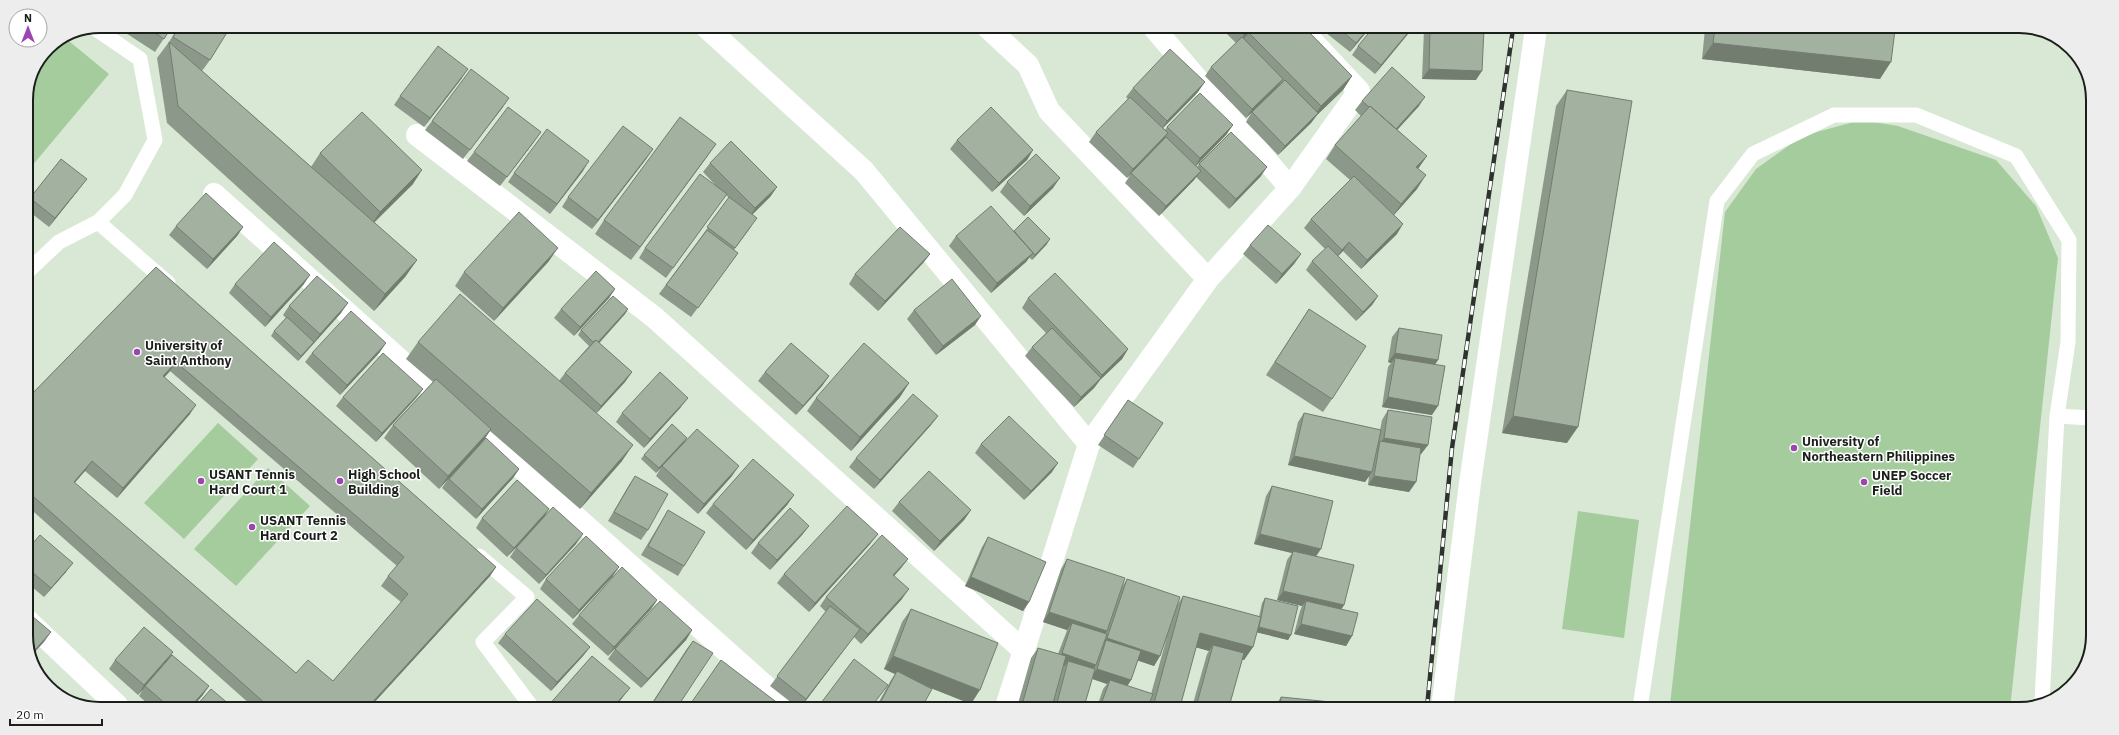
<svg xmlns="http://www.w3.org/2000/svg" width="2119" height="735" viewBox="0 0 2119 735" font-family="'IBM Plex Sans',sans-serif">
<rect width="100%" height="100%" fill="#d9e8d5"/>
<path fill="#a5cc9d" d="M64 37 109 74 26 173V95L48 47Z
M1861 120 1898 126 1996 160 2036 206 2058 258 2010 709 1671 708 1670 705 1725 212 1756 169 1802 136Z
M218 423 258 459 184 539 144 503Z
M268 468 310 506 236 586 194 549Z
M1578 511 1639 520 1624 638 1562 629Z"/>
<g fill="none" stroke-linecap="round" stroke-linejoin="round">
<path stroke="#fff" stroke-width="15" d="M98 222 168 283
M26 273 59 242 98 222 125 195 155 140 140 59 93 27
M479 556 527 597 483 642 531 706
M2042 701 2057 416 2091 418
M1642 708 1641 701 1717 201 1753 154 1834 115H1916L2016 156 2069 240 2068 342 2057 416"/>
<path stroke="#fff" stroke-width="22" d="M706 27 864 171 1089 444
M988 28 1028 65 1049 111 1208 279
M1154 28 1290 188
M417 135 654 317 1024 651
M214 194 789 707
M26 619 117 705
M1006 707 1089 444 1208 279 1290 188 1359 91 1300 28
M1442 708 1470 483 1536 29"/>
<defs>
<path id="rail" d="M1427 708 1452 448 1513 29"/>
</defs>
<use href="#rail" stroke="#2e342d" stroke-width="4.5"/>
<use href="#rail" stroke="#fff" stroke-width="3" stroke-dasharray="9" stroke-linecap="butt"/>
</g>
<path fill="#8c998a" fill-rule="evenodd" d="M115 26H172L155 52Z
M179 26H231L210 60 202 71 316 171 311 167 320 153 413 184 374 223 417 260 405 277 374 311 167 123 157 58 169 42Z
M1221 28H1305L1352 76 1343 90 1317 115 1311 123 1278 155 1246 122 1252 112 1279 86H1278L1276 89 1246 118 1205 76 1211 67 1236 43Z
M1320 28 1369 29 1350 52Z
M1424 29H1484L1476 80 1422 79Z
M1705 29 1895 30 1880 79 1702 59Z
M1408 34 1375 74 1352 55 1358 46Z
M462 78 424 127 394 105 400 96Z
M1133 88 1198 92 1163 128 1165 130 1167 127 1233 125 1226 135 1196 166 1197 167 1199 164 1261 176 1229 209 1196 177 1194 180 1159 216 1125 183 1131 174 1127 178 1089 142 1096 132 1128 99 1126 97Z
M1567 90V443L1502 433 1556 106Z
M1362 101 1419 106 1397 130 1427 156 1418 168 1417 189 1394 215 1397 234 1361 269 1343 251 1338 256 1378 296 1372 305 1356 321 1306 270 1312 261 1325 249 1304 228 1311 219 1350 180 1326 159 1335 145 1361 116 1355 110Z
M503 107 463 159 425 130 432 121Z
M957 140 1033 150 1027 160 992 192 950 149Z
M534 142 500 186 467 161 474 152Z
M716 144 631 260 595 234 604 220Z
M647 158 592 229 562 207 568 197Z
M710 163 777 187 770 197 752 214 751 227 734 250 738 253 691 317 659 294 701 237 729 198 726 195 666 278 639 258 645 248 718 188 703 172Z
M583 171 550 214 508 182 514 173Z
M1007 182 1053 188 1024 216 1000 192Z
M80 188 49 227 26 209V203L30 198Z
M176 226 243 227 237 236 207 269 169 235Z
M1014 231 1047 244 1032 260 1029 257 1026 262 991 293 949 246 956 236Z
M1250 245 1301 254 1294 264 1276 284 1243 254Z
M930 254 923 263 878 311 849 284 855 274Z
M549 261 494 321 455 286 464 272Z
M156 267 496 567 490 576 371 706 251 705 26 505V400ZM170 371 397 566 388 576 381 586 401 602 333 681 296 673 74 483 85 471 117 498 190 414 164 377Z
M235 284H304L265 327 229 293Z
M615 289 609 298 574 336 554 318 561 309Z
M1028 298 1128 349 1122 359 1100 380 1094 388 1074 407 1025 356 1032 347 1046 333 1022 308Z
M289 306 341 313 298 361 271 336 274 331 286 318 283 315Z
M628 309 625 314 599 343 632 372 625 382 596 413 622 461 580 509 490 431 483 441 519 469 513 478 476 519 442 488 448 479 439 489 384 438 393 425 433 382 406 359 418 342 559 381 565 373 589 346 578 335 581 330Z
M1309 309 1332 399 1323 412 1266 375Z
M914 310 975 325 936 355 907 319Z
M1399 328 1438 360 1435 364 1432 415 1382 407 1388 367 1391 363 1388 362 1392 337Z
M380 352 340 395 305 362 312 353Z
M765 372 829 376 822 386 796 415 758 381Z
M909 383 900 397 851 451 807 411 816 398Z
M423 389 416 398 376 442 336 406 343 397Z
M1128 400 1163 423 1133 468 1098 445Z
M681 407 644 448 616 422 622 413Z
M1388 410 1428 445 1421 454H1420L1416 482 1409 492 1368 485 1369 476 1365 482 1288 465 1298 422 1304 413 1380 430 1382 420Z
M938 416 931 425 874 489 849 467 856 458Z
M684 443 656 473 641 459 644 455Z
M981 444 1052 472 1024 500 975 453Z
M662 466 732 476 698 514 656 476Z
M635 476 648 530 641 540 608 521 629 485Z
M1272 486 1316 556 1344 605 1341 609 1352 636 1346 646 1294 634 1300 611 1302 606 1277 600 1287 560 1292 553 1254 544 1266 496Z
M794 495 787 505 746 550 706 513 713 504Z
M899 502 971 510 964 520 934 551 892 511Z
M668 510 684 566 678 576 641 555Z
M482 518 543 519 507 557 476 528Z
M809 526 802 535 770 570 751 553 758 543Z
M988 537 1029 602 1023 611 965 586 982 547Z
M871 543 809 612 777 583 784 574Z
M576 544 539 584 510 557 516 548Z
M26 551 66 572 44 597 26 582Z
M908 559 901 568 894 576 902 599 861 644 854 637 801 707H797L770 686 826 612 820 606 826 597Z
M1067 559 1122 587 1127 579 1178 604 1183 596 1259 617 1262 603 1265 598 1291 635 1288 640 1257 632 1253 647 1244 660H1242L1229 707H1192L1207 654 1209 651 1196 647 1180 707H1097L1103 689 1107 684 1092 679 1084 707H1017L1031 658 1038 648 1058 654 1066 633 1067 630 1043 622 1061 569ZM1167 637 1151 694 1127 686 1131 680 1138 660 1154 666 1160 656Z
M613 576 573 619 540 589 546 579Z
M657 600 651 609 608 656 572 624 579 615Z
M911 609 971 704 929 687 922 707H876L891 680 895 674 884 669 902 622Z
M692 630 686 640 641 688 608 659 615 649Z
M505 634 590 647 583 656 551 691 498 643Z
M693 641 678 706H650L686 650Z
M115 660H168L209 686 202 696 194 705H149L139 696 145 686 156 674 138 695 109 669Z
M1281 697 1351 708H1274L1275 706Z"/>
<path fill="#727d70" d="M1251 28H1255L1249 33 1237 45 1244 35Z
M1368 29H1369L1350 52 1356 43Z
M1411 29 1408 34 1375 74 1381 65Z
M1713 43 1891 62 1880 79 1702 59Z
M468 69 462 78 424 127 430 118Z
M1429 69 1482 71 1476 80 1422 79Z
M1352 76 1343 90 1317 115 1311 123 1278 155 1285 146 1312 118 1321 106Z
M1283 79 1276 89 1246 118 1252 109Z
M1205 82 1198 92 1161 130 1167 121Z
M1425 97 1419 106 1388 140 1395 130Z
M509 98 503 107 463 159 470 150Z
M1233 125 1226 135 1194 168 1200 158Z
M541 132 534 142 500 186 507 177Z
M1168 133 1162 142 1127 178 1133 169Z
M716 144 707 157 631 260 640 247Z
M653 149 647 158 592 229 598 220Z
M1033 150 1027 160 992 192 999 183Z
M1427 156 1418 169 1416 167Z
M589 161 583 171 550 214 557 204Z
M1267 167 1261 176 1229 209 1236 199Z
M422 170 413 184 371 225 380 212Z
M1201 171 1194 180 1159 216 1166 206Z
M1426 175 1417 189 1392 217 1401 204Z
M1060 178 1053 188 1024 216 1030 206Z
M87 179 80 188 49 227 55 218Z
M777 187 770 197 749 218 755 208Z
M1403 224 1397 234 1361 269 1367 260Z
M243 227 237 236 207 269 213 259Z
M1050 239 1047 244 1032 260 1035 255Z
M1349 242 1343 251 1335 259 1342 250Z
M558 248 549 261 494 321 503 308Z
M1033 253 1026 262 991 293 997 283Z
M930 254 923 263 878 311 885 301Z
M1301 254 1294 264 1276 284 1282 274Z
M417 260 405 277 374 311 385 294Z
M310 275 304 284 265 327 271 317Z
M615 289 609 298 574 336 580 327Z
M1378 296 1372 305 1356 321 1363 312Z
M348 303 341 313 298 361 301 356 314 342 320 334Z
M628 309 625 314 593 350 596 345Z
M981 316 975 325 936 355 943 346Z
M386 343 380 352 340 395 347 385Z
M1128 349 1122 359 1100 380 1094 388 1074 407 1081 397 1096 383 1102 375Z
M1395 353 1438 360 1432 369 1395 358 1391 363 1388 362Z
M176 362 170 371 157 386 163 376Z
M632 372 625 382 595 415 601 406Z
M829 376 822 386 796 415 803 406Z
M909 383 900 397 851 451 860 437Z
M423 389 416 398 376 442 382 433Z
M1388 397 1438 406 1432 415 1382 407Z
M688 398 681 407 644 448 650 439Z
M196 405 190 414 117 498 123 488Z
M938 416 931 425 874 489 880 480Z
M1513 416 1578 427 1567 443 1502 433Z
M491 429 482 443 439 489 448 476Z
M687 438 684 443 656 473 659 468Z
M1384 438 1428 445 1421 454 1379 447 1380 443Z
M633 445 622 461 580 509 591 493Z
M1294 456 1372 472 1365 482 1288 465Z
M92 461 85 471 67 492 74 482Z
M1058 463 1052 472 1024 500 1031 491Z
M739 466 732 476 698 514 704 504Z
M519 469 513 478 476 519 482 509Z
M1374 476 1416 482 1409 492 1368 485Z
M794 495 787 505 746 550 753 540Z
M549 509 543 519 507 557 514 548Z
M971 510 964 520 934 551 940 541Z
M809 526 802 535 770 570 777 560Z
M583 534 576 544 539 584 546 575Z
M878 534 871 543 809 612 815 603Z
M1260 534 1321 549 1315 558 1293 551 1292 553 1254 544Z
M908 559 901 568 886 585 893 575Z
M73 563 66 572 44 597 51 588Z
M496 567 490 576 371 706H369Z
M619 567 613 576 573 619 579 610Z
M971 577 1029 602 1023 611 965 586Z
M909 589 902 599 861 644 868 634Z
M1283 591 1344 605 1338 615 1306 601 1302 606 1277 600Z
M657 600 651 609 608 656 614 647Z
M1049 612 1107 631 1100 641 1072 623 1067 630 1043 622Z
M1301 624 1352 636 1346 646 1294 634Z
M1258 627 1291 635 1288 640 1255 632Z
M860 629 853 638 801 707 806 699Z
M692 630 686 640 641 688 648 679Z
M51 632 44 642 32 655 31 654Z
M1200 633 1253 647 1244 660 1211 651 1213 645 1209 651 1191 646Z
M1107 638 1160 656 1154 666 1103 649 1106 640 1101 648Z
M590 647 583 656 551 691 557 682Z
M173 652 167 662 138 695 144 685Z
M1062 653 1096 665 1090 674 1068 661 1065 666 1056 663Z
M893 656 980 690 971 704 895 674 897 671 895 674 884 669Z
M1097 669 1131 680 1125 690 1110 680 1107 684 1090 678Z
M209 686 202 696 194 705H192Z
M630 688 616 706H614Z"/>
<path fill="#a3b2a0" stroke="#727d70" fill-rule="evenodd" d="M145 26H172L164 39Z
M180 26H231L210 60 173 37Z
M1237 28H1251L1244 35Z
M1254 28H1305L1352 76 1321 106 1249 33Z
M1338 28 1368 29 1356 43Z
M1372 29H1411L1381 65 1358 46Z
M1430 29H1484L1482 71 1429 69Z
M1715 29 1895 30 1891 62 1713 43Z
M1242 37 1283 79 1252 109 1211 67Z
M169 42 417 260 385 294 178 106Z
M438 46 468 69 430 118 400 96Z
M1170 49 1205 82 1167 121 1133 88Z
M1392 67 1425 97 1396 129 1370 106 1369 107 1362 101Z
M471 69 509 98 470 150 432 121Z
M1285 80 1318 113 1285 146 1252 112Z
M1567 90 1632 101 1578 427 1513 416Z
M1200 93 1233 125 1200 158 1167 127Z
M1130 97 1168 133 1133 169 1096 132Z
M1370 106 1427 156 1416 167 1426 175 1401 204 1335 145Z
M508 107 541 132 507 177 474 152Z
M991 107 1033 150 999 183 957 140Z
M362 112 422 170 380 212 320 153Z
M680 117 716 144 640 247 604 220Z
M623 126 653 149 598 220 568 197Z
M547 129 589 161 557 204 514 173Z
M1231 132 1267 167 1236 199 1199 164Z
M1166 137 1201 171 1166 206 1131 173Z
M731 141 777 187 755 208 710 163Z
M1036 154 1060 178 1030 206 1007 182Z
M61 159 87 179 55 218 30 198Z
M700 174 727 194 673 268 645 248Z
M1354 176 1403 224 1367 260 1349 242 1342 250 1311 219Z
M206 193 243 227 213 259 176 226Z
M729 197 757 218 735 248 707 227Z
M991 206 1033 253 997 283 956 236Z
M519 212 558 248 503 308 464 272Z
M1028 217 1050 239 1035 255 1014 231Z
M1268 225 1301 254 1282 274 1250 245Z
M900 227 930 254 885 301 855 274Z
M707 230 738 253 698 308 666 285Z
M274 242 310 275 271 317 235 284Z
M1328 246 1378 296 1363 312 1312 261Z
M156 267 496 567 369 706H268L26 490V400ZM176 362 404 557 388 576 408 594 333 681 308 660 296 673 74 482 92 461 123 488 196 405 163 376Z
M596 271 615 289 580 327 561 309Z
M1055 273 1128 349 1102 375 1028 298Z
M317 276 348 303 320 334 289 306Z
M952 279 981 316 943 346 914 310Z
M460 294 633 445 591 493 418 342Z
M613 296 628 309 598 342 596 340 593 342 581 330Z
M1309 309 1366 346 1332 399 1275 362Z
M351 311 386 343 347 385 312 353Z
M287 317 314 342 301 356 274 331Z
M1052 328 1101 378 1081 397 1032 347Z
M1399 328 1442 335 1438 360 1395 353Z
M596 340 632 372 601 406 565 373Z
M791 343 829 376 803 406 765 372Z
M864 343 909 383 860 437 816 398Z
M383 353 423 389 382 433 343 397Z
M1395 358 1445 366 1438 406 1388 397Z
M660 372 688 398 650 439 622 413Z
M436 379 491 429 448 476 393 425Z
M913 394 938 416 880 480 856 458Z
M1128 400 1163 423 1139 459 1104 435Z
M1388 410 1432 417 1428 445 1384 438Z
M1304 413 1381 430 1372 472 1294 456Z
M1009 416 1058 463 1031 491 981 444Z
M672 424 687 438 659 468 644 455Z
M697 429 739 466 704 504 662 466Z
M486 438 519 469 482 509 449 479Z
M1380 441 1421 448 1416 482 1374 476Z
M753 459 794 495 753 540 713 504Z
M929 471 971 510 940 541 899 502Z
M635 476 668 494 648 530 614 512Z
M517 480 549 509 514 548 482 518Z
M1272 486 1333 501 1321 549 1260 534Z
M847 506 878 534 815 603 784 574Z
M553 507 583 534 546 575 516 548Z
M790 508 809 526 777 560 758 543Z
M668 510 705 532 684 566 648 546Z
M40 535 73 563 51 588 26 567V551Z
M882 535 908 559 893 575 909 589 868 634 826 597Z
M586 536 619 567 579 610 546 579Z
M988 537 1046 562 1029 602 971 577Z
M1293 551 1354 565 1344 605 1283 591Z
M1067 559 1125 578 1107 631 1049 612Z
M622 567 657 600 614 647 579 615Z
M1127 579 1180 597 1160 656 1107 638Z
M1183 596 1261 617 1253 647 1200 633 1180 707H1153Z
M1265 598 1298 606 1291 635 1259 627Z
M537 599 590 647 557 682 505 634Z
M660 601 692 630 648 679 615 649Z
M1306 601 1358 613 1352 636 1301 624Z
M830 606 860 629 806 699 777 676Z
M911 609 998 643 980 690 893 656Z
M26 611 51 632 31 654 26 640Z
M1072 623 1107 634 1096 665 1062 653Z
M144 627 173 652 144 685 115 660Z
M1106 640 1141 651 1131 680 1097 669Z
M693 641 713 653 678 706H656L652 704Z
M1213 645 1244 653 1229 707H1196Z
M1038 648 1066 656 1052 707H1029L1022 705Z
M172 655 209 686 192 705H167L145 686Z
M592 656 630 688 614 706H548Z
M854 659 888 685 871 707H818Z
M721 660 779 704 777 707 689 706Z
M1068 661 1095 669 1084 707H1056Z
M897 671 932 689 922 707H878Z
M1110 680 1153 694 1148 707H1100Z
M211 689 230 705H197Z
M1281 697 1351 704V708H1280Z"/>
<g fill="#9d44b0" stroke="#fff" stroke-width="1.5">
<circle cx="137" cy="352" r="4"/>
<circle cx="1794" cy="448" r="4"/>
<circle cx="201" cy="481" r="4"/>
<circle cx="340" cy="481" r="4"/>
<circle cx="1864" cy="482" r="4"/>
<circle cx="252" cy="527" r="4"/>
</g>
<g text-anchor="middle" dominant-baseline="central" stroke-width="3" stroke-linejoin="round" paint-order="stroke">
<g font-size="13" font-weight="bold" fill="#1a1f19" stroke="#fff" text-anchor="start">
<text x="145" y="345">University of<tspan x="145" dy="15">Saint Anthony</tspan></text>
<text x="1802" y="441">University of<tspan x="1802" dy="15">Northeastern Philippines</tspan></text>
<text x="209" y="474">USANT Tennis<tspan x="209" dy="15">Hard Court 1</tspan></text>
<text x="348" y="474">High School<tspan x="348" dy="15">Building</tspan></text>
<text x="1872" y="475">UNEP Soccer<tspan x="1872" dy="15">Field</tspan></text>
<text x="260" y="520">USANT Tennis<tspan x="260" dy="15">Hard Court 2</tspan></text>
</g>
</g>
<path d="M0 0H2119V735H0ZM100 33H2019A67 67 0 0 1 2086 100V635A67 67 0 0 1 2019 702H100A67 67 0 0 1 33 635V100A67 67 0 0 1 100 33Z" fill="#ededed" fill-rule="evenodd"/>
<path fill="none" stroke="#1a1f19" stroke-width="2" d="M100 33H2019A67 67 0 0 1 2086 100V635A67 67 0 0 1 2019 702H100A67 67 0 0 1 33 635V100A67 67 0 0 1 100 33Z"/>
<g transform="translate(28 28)"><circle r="19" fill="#ffffff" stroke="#a3a5a3"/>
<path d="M0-3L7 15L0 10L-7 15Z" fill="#9d44b0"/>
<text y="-6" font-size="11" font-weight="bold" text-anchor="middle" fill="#1a1f19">N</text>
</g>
<path d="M10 719v6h92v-6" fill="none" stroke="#1a1f19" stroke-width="2"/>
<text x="16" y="719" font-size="12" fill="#1a1f19" stroke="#ffffff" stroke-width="3" paint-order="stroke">20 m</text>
</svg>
